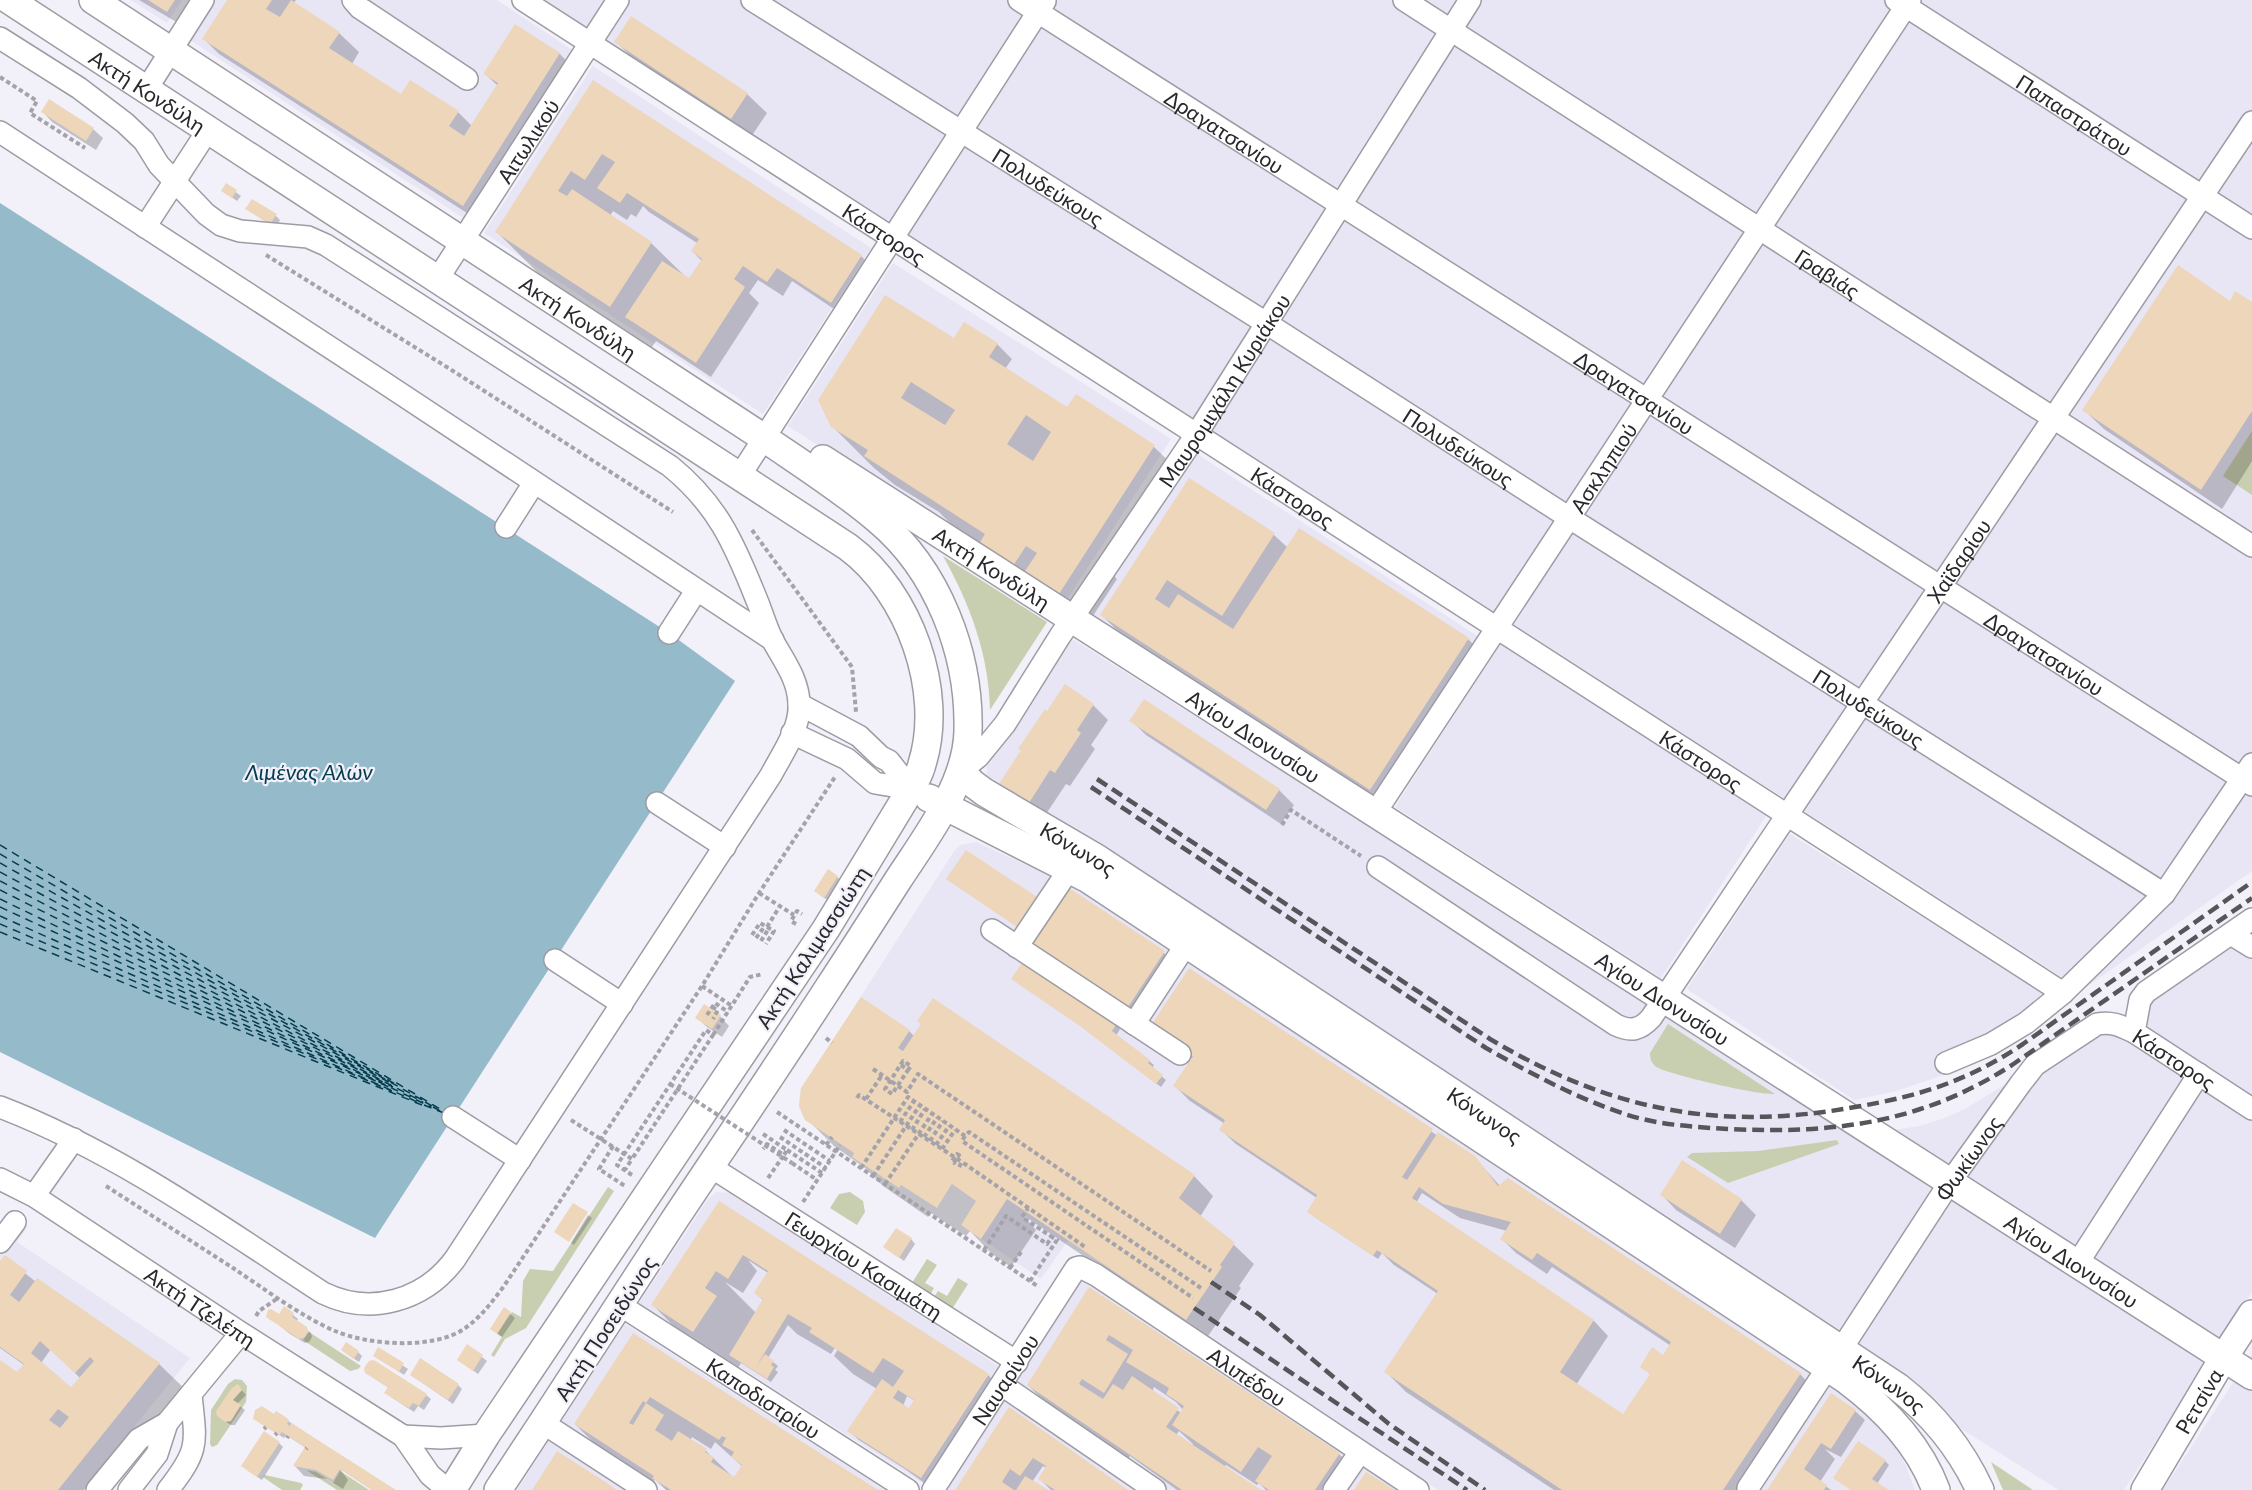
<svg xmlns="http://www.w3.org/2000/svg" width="2252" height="1490" viewBox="0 0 2252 1490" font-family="Lato,sans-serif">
<rect width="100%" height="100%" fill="#f2f0f9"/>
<path fill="#e8e5f5" d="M131 0H182L167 23Z
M215 0H497L572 50 465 219 190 40Z
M544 0H2252V871L2082 990Z
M593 66 871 248 763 414 484 233Z
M893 263 1171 439 1064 604 788 426Z
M1194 452 1479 637 1372 801 1087 616Z
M1074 640 1349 813 1389 834 1937 1187 1838 1336 991 785 987 777 986 762 1069 641Z
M1500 644 1766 816 1661 978 1395 807Z
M1790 834 2062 1005 1981 1058 1941 1076 1896 1091 1854 1100 1687 989Z
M976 842 1051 876 1066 886 1070 880 1857 1403 1883 1430 1896 1448 1906 1466 1915 1490H1438L1068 1240 1041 1279 961 1225 976 1201 953 1184 937 1208 902 1185 899 1188 852 1157 854 1153 803 1117 799 1106 800 1091 955 850 960 845Z
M2252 925V1292L2124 1490H2059L1950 1422 1853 1344 1968 1172 2034 1077Z
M2006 1084 1951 1166 1894 1130 1920 1126 1942 1119 1965 1109Z
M717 1192 729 1193 1000 1367 924 1484 639 1303 708 1199Z
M16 1223 26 1229 17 1242 190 1358 83 1490H0V1244Z
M1083 1277 1348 1452 1323 1490H1166L1012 1386Z
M625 1324 885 1490H667L561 1422Z
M2252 1354V1490H2163Z
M1004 1401 1134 1490H945Z
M549 1440 626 1490H517Z
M1363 1463 1405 1490H1345Z"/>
<path fill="#c8cfb0" d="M2252 431V495L2223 476Z
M943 556 1047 622 990 710C989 655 970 604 943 556Z
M1668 1024 1775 1094C1763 1096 1664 1074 1655 1066 1651 1062 1650 1058 1650 1053Z
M1837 1140 1839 1144 1728 1183 1687 1157 1692 1153 1758 1151Z
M608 1187 614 1191 526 1328 505 1339 494 1357 491 1355 502 1337 497 1334 512 1312 521 1317 523 1281 530 1269 553 1271Z
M850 1192 863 1201 865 1212 857 1225 830 1208 839 1194Z
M927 1259 937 1265 925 1283 934 1288 930 1295 912 1283Z
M958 1278 968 1284 952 1309 934 1297 938 1291 947 1296Z
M309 1332 361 1366 358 1369 350 1371 303 1340Z
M235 1379 242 1380 247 1386 246 1402 217 1445 212 1447 210 1444 211 1410 228 1384Z
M1991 1462 2033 1490H2003Z
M306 1470 316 1472 333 1483 340 1471 369 1490H337Z
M265 1475 301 1483 303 1485 300 1490H282L263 1477Z"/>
<path fill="#95baca" d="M0 203 669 633 735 681 375 1238 0 1052Z"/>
<path fill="#0003" fill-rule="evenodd" d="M139 0H199L183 26Z
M229 0H296L293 4 339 33 359 52 352 64 402 96 458 112 472 126 498 86 485 74 515 26 560 54 579 74 484 224 219 54 204 39Z
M616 42 747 94 767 113 751 137 636 61Z
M594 82 861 256 876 271 846 317 792 281 783 296 758 280 749 293 759 303 711 377 656 341 652 347 538 273 497 232ZM643 206 649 212 697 243 692 251 702 261 689 280 651 243 610 216 613 211 627 220 631 214 636 217Z
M43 112 93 129 103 138 96 150 52 122Z
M226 185 241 196 237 201 223 191Z
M247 209 276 216 280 220 275 228Z
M2231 303 2252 304V461L2222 509 2104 429 2084 410Z
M953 339 997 344 1012 359 1005 369 1066 409 1076 396 1154 447 1174 466 1108 569 1117 579 1089 622 1056 600 1031 576 1029 580 981 544 951 524 939 512 895 485 874 468 832 426Z
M1189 480 1274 535 1288 548 1468 639 1483 654 1386 804 1232 705 1230 709 1143 657 1102 615Z
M1093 705 1108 720 1091 745 1095 749 1070 786 1066 784 1044 817 1016 798 1001 784 1048 713Z
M1131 720 1279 790 1294 805 1281 824 1146 735Z
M837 877 842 881 829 901 820 895Z
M1164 953 1179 967 1141 1024 1043 959Z
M1190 970 1438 1136 1474 1157 1500 1186 1800 1374 1814 1389 1747 1490H1554L1406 1392 1386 1372 1438 1294 1394 1265 1382 1253 1378 1259 1313 1216 1317 1198 1236 1144 1221 1130 1225 1124 1190 1101 1175 1086 1193 1059 1167 1042ZM1422 1193 1460 1218 1507 1231 1502 1239 1516 1253 1547 1274 1552 1267 1671 1346 1663 1357 1642 1366 1651 1375 1623 1416 1576 1385 1608 1336 1594 1321 1416 1203Z
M720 1016 729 1026 722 1037 707 1027 697 1018Z
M1116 1024 1120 1029 1116 1036 1149 1061 1154 1065 1152 1068 1166 1080 1161 1087 1086 1030Z
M909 1031 914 1036 1194 1176 1213 1196 1200 1217 1234 1245 1254 1264 1239 1286 1241 1288 1206 1339 1023 1215 1036 1230 1011 1267 992 1254 970 1231 966 1236 931 1213 928 1217 883 1186 865 1168 834 1146 804 1116Z
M1683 1162 1741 1200 1756 1215 1735 1248 1676 1210 1662 1195Z
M719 1203 988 1375 1003 1390 934 1490 905 1469 859 1440 849 1431 877 1389 853 1374 834 1356 866 1302 864 1300 831 1354 797 1334 788 1325 768 1358 778 1366 775 1370 778 1372 771 1382 741 1363 735 1373 694 1347 653 1305ZM748 1260 768 1273 756 1293 764 1301 756 1313 725 1282 743 1293 757 1271ZM907 1396 915 1401 909 1410 903 1406Z
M588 1215 592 1218 574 1245 571 1243Z
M911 1239 915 1244 904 1261 885 1247Z
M5 1257 36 1282 71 1302 159 1364 189 1393 104 1466 84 1490H0V1362L17 1375 24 1365 0 1348V1264ZM51 1349 81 1379 83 1400 41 1363Z
M1090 1289 1339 1454 1354 1469 1339 1490H1266L1259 1483 1257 1485 1226 1465 1224 1467 1258 1490H1177L1130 1456 1127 1460 1058 1415 1028 1385ZM1154 1387 1176 1402 1183 1410 1181 1413 1152 1392ZM1179 1431 1193 1444 1192 1445 1176 1435Z
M284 1308 293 1315 298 1319 296 1322 311 1333 312 1337 309 1342 305 1343 290 1334 269 1317 279 1316Z
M505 1309 515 1318 502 1337 497 1333Z
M633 1335 875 1490H666L655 1479 654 1482 595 1444 575 1424ZM692 1437 711 1449 715 1442 743 1467 735 1479 706 1451 690 1441Z
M468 1346 487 1361 478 1374 464 1364Z
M378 1349 408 1369 404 1375 374 1355Z
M358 1352 362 1356 359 1362 347 1354Z
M411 1375 458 1385 462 1389 453 1404Z
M372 1377 426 1395 431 1399 424 1410 418 1406 414 1412 391 1397 389 1388Z
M238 1386 246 1395 237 1404 245 1410 235 1425H231L223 1420Z
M1009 1410 1125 1490H1051L1040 1479 1046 1468 1043 1466 1032 1482 1045 1490H956Z
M1855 1411 1865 1420 1841 1457 1825 1449 1835 1459 1820 1482 1831 1490H1769Z
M274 1416 288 1421 393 1490H372L340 1469 348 1480 343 1489 327 1479 304 1476 295 1466 306 1448 286 1435 284 1438 260 1423Z
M279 1443 283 1447 262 1480 247 1470Z
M1885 1461 1889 1465 1877 1484 1886 1490H1853Z"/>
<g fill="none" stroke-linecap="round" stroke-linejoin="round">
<path stroke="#053d4f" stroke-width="1.5" stroke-dasharray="8 6" stroke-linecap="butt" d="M0 845 445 1112
M0 854 395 1084
M0 863 424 1101
M0 872 394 1085
M0 881 423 1102
M0 890 393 1087
M0 899 431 1107
M0 907 395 1090
M0 916 422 1104
M0 924 392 1091
M0 932 422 1105
M425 1102 434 1107
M424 1105 444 1113
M433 1107 442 1112"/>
</g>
<path fill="#edd6b9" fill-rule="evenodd" d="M148 0H175L167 12Z
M227 0H272L266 9 280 17 291 0 340 32 329 48 401 94 410 80 459 111 449 126 464 136 498 83 483 74 515 24 560 53 463 206 202 39Z
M631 16 748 93 731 119 614 42Z
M593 80 862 255 831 303 777 268 767 282 743 266 734 279 745 287 696 363 625 317 662 261 689 278 702 259 691 251 699 239 627 193 620 203 597 188 615 162 602 154 585 180 571 171 558 191 567 196 572 189 652 242 610 307 495 232Z
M49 99 94 128 86 141 41 112Z
M226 183 237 190 232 198 221 191Z
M252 199 277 214 270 224 245 209Z
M2178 265 2230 301 2235 291 2252 302V411L2201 490 2082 410Z
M885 295 954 338 964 322 998 343 989 357 1067 407 1076 394 1155 445 1059 594 1025 571 1037 553 1026 546 1013 566 979 544 985 534 864 456 868 450 831 427 818 400ZM911 382 955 410 945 425 901 398ZM1026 415 1051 432 1033 461 1007 444Z
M1189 478 1275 533 1222 616 1167 580 1155 599 1169 608 1178 594 1233 629 1299 528 1469 638 1370 790 1100 615Z
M1065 684 1094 704 1077 730 1081 733 1055 773 1050 770 1029 803 999 784 1021 750 1018 749 1045 709 1047 711Z
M1144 699 1280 789 1266 810 1129 721Z
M966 850 1040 899 1020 929 946 879Z
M828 869 838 876 824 898 814 891Z
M1066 886 1165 951 1126 1010 1027 945Z
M1024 960 1117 1023 1112 1031 1150 1060 1148 1063 1163 1075 1156 1084 1080 1026 1011 979Z
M1189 968 1433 1129 1402 1177 1407 1180 1438 1132 1475 1156 1498 1186 1508 1178 1801 1373 1723 1490H1562L1384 1372 1438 1291 1377 1250 1373 1256 1307 1212 1317 1195 1219 1130 1225 1120 1173 1086 1193 1056 1150 1027ZM1419 1187 1443 1204 1511 1222 1500 1239 1532 1260 1537 1253 1671 1342 1663 1355 1652 1347 1640 1367 1650 1374 1623 1414 1560 1372 1594 1320 1412 1198Z
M861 997 910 1030 898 1048 903 1051 921 1024 917 1021 933 998 1195 1175 1179 1198 1235 1243 1220 1265 1222 1267 1186 1320 1007 1199 981 1239 961 1225 976 1201 952 1184 937 1208 901 1185 899 1188 852 1157 854 1153 805 1120 799 1106 801 1088Z
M704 1004 721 1015 712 1029 695 1018Z
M1682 1160 1742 1199 1720 1234 1660 1195Z
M719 1201 989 1374 921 1478 847 1431 882 1379 893 1387 904 1371 883 1358 873 1373 809 1332 812 1328 788 1314 756 1367 765 1354 774 1361 771 1365 774 1367 767 1379 729 1355 763 1299 754 1293 768 1271 743 1255 728 1279 716 1271 705 1288 717 1296 693 1332 651 1305ZM898 1390 914 1400 909 1408 893 1398Z
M573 1203 588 1212 569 1242 554 1232Z
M896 1228 912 1238 899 1258 883 1247Z
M5 1255 27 1271 10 1295 19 1302 37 1278 160 1363 58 1490H0V1360L17 1372 24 1364 0 1347V1261ZM40 1341 75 1373 90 1357 94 1361 71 1387 31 1353ZM58 1409 69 1417 60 1428 49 1420Z
M1089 1287 1340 1453 1315 1490H1269L1255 1481 1272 1456 1258 1447 1241 1472 1172 1425 1184 1406 1166 1394 1169 1388 1126 1362 1133 1350 1109 1335 1106 1340 1128 1354 1104 1393 1082 1379 1079 1384 1103 1399 1113 1384 1123 1390 1132 1376 1179 1408 1166 1427 1261 1490H1182L1027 1385Z
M284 1306 294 1313 292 1317 307 1327 308 1332 304 1338 299 1339 266 1317 268 1310 271 1309 279 1314Z
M504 1307 511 1312 497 1334 490 1329Z
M633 1333 840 1466 878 1490H671L652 1478 654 1476 574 1424ZM650 1397 719 1440 722 1436 726 1438 722 1445 734 1452 731 1457 742 1465 734 1477 711 1462 714 1457 705 1452 707 1449 678 1431 672 1441 655 1430 664 1415 646 1403ZM643 1401 646 1403 633 1425 629 1423Z
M346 1342 359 1351 354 1359 341 1350Z
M467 1344 483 1355 473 1371 457 1360Z
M378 1347 404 1363 399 1372 373 1356Z
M420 1358 459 1384 448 1400 410 1375Z
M374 1360 427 1394 419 1406 413 1403 409 1408 384 1393 388 1387 365 1373 364 1368 369 1361Z
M238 1384 242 1390 233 1400 241 1405 231 1421 225 1422 217 1416 216 1411 232 1388Z
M1831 1393 1856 1410 1831 1449 1821 1443 1804 1469 1827 1485 1824 1490H1767Z
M262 1406 274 1414 276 1411 284 1416 289 1420 287 1424 290 1426 291 1423 396 1490H372L340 1469 333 1480 316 1470 293 1466 305 1447 282 1432 279 1435 253 1419 255 1410Z
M1009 1407 1061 1443 1128 1490H1055L1038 1479 1046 1466 1033 1458 1020 1476 1010 1469 1002 1482 1014 1490H955Z
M264 1431 280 1442 257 1477 241 1466Z
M1858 1441 1886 1460 1872 1479 1889 1490H1851L1833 1478Z
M557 1451 607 1483 617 1490H532Z
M1366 1472 1395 1490H1354Z
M1025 1476 1042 1486 1048 1490H1016Z"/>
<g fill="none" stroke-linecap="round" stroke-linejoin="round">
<defs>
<g id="minor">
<path d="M353 0 360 8 467 79"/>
<path id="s1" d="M523 0 2063 993"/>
<path id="s2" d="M752 0 1266 323 1568 517 2164 894"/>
<path id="s3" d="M1019 0 2252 785"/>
<path id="s4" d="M1404 0 2252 546"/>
<path id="s5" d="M1896 0 2252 228"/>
<path d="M0 38 79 88 125 123 144 141 159 165 206 214 221 225 240 231 308 237 326 245 670 466C717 504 734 543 756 598 762 612 766 627 773 641 784 661 798 679 799 703 801 728 782 754 771 775L455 1259C424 1301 370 1316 323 1293 219 1225 117 1152 0 1107"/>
<path d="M146 90 203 0"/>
<path d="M0 132 386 384 773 640"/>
<path d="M145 227 208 130"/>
<path id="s6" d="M437 280 618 0"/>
<path d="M739 477 1045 1"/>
<path d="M506 527 534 483"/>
<path d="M669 633 696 591"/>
<path d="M799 704 859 736 881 757 889 761 911 789"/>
<path d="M792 733 847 759 875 783 911 789"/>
<path id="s7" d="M961 771 978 757 1005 724 1060 636 1196 435 1470 0"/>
<path d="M657 803 725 847"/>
<path id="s8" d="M1375 813 1910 0"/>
<path id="s9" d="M1378 867 1616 1025C1631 1032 1640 1030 1651 1018L2252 122"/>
<path d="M992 930 1180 1054"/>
<path d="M2231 934 2252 947"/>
<path d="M1017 947 1070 868"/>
<path d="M555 960 622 1004"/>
<path d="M1134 1024 1187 943"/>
<path d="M2134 1032 2140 1000 2146 992 2252 919"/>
<path d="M1946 1063 1991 1044 2026 1023 2063 993 2164 894 2252 764"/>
<path d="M453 1117 520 1160"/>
<path id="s10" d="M711 1167 1017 1362"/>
<path id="s11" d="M0 1179 34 1196 241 1333 403 1436 430 1475 448 1490"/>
<path d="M34 1196 74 1139"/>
<path d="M0 1242 15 1222"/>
<path d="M2077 1264 2199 1074"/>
<path id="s12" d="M620 1305 908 1490"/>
<path id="s13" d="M1842 1348 1950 1182 2021 1083 2035 1065 2097 1024C2112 1021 2121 1026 2134 1032L2252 1109"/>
<path d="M1002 1385 1155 1490"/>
<path d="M543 1423 646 1490"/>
<path d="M403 1436 441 1438 486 1435"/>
<path d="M1748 1488 1828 1367"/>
<path d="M97 1490 139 1439 167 1423 241 1333"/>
<path d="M129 1490 157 1454 167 1423"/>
<path d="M168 1490C200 1449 196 1444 191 1395"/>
<path id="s14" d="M933 1490 1076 1268 1080 1267 1096 1275 1418 1490"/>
<path d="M1334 1490 1360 1452"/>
</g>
<g id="major">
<path id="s15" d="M9 0 848 547C909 592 945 691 922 764 920 773 915 781 911 789L826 929 486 1435 452 1490"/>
<path id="s16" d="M93 0 764 438C802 464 843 490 878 520 938 570 970 654 968 731 967 784 926 837 898 880 875 916 852 952 829 987 778 1066 725 1144 673 1222 615 1311 557 1401 498 1490"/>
<path id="s17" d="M823 459 2252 1376"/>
<path id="s18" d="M961 771 972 783 984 792 1098 859 1898 1387C1934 1415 1961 1449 1980 1490"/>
<path d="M929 798 1088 879 1845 1379C1884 1408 1919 1444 1936 1490"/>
<path id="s19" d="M2145 1490 2224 1357 2252 1314"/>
</g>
</defs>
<use href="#minor" stroke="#9d9ca4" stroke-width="24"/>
<use href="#major" stroke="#9d9ca4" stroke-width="30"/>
<path stroke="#a5a3aa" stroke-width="4" stroke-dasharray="4.5 3" stroke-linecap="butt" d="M0 77 37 101 30 113 85 148
M266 255 450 369 673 512
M752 530 852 667 856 712
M1282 825 1291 810 1361 856
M759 893 794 915
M796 924 791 921 797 911 802 914
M767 927 780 906
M752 935 760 923 774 931 766 944
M756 938 765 926
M761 941 769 928
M702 986 732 1006
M712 1007 718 1010 713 1019
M707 1015 715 1003 728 1012
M713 1035 750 977 763 974
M826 1038 832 1043
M901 1065 908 1070 892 1094 885 1089 903 1061 911 1066 908 1070
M873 1069 907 1092 918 1074 1211 1271
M857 1098 859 1095 962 1162
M866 1099 882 1075
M777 1112 1039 1287
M571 1120 632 1159 625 1170
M900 1122 914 1101
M784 1130 830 1161
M912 1130 925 1109
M763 1134 787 1150 784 1155 767 1144 763 1149
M965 1136 962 1141 1193 1298
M780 1137 826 1168
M924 1137 937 1118
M930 1141 943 1121
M826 1145 832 1137
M936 1145 949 1126
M613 1146 599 1169 625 1186
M942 1149 955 1130
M787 1150 822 1173
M957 1154 959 1155 954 1163 952 1161Z
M792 1163 817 1180
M959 1167 962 1162 1085 1247
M861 1168 908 1097 965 1136 969 1132 1201 1288
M632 1175 617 1165 706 1030 713 1035 632 1159
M873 1176 920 1105
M768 1178 784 1155
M885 1184 932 1114
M106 1186C148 1213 191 1241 233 1268 263 1288 302 1317 335 1331 368 1345 432 1350 464 1329 481 1317 492 1302 504 1286L702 986 759 893 835 777
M803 1202 840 1145
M984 1250 1006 1216 1047 1244 1052 1237 1022 1217 1028 1208
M1010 1268 1021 1252
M1030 1281 1057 1240 1052 1237
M256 1316 259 1311 278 1298
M264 1429 266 1427
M275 1435 277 1433
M287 1438 288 1436
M306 1449 307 1448"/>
<use href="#minor" stroke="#fff" stroke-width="21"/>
<use href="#major" stroke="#fff" stroke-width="27"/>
<path stroke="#56555a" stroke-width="4.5" stroke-dasharray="12 6" stroke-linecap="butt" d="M1097 779 1490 1039C1609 1110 1718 1132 1855 1107 1920 1096 1968 1081 2023 1044L2252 882
M1091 787 1486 1048C1530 1073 1574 1097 1622 1113 1656 1125 1694 1127 1729 1129 1835 1134 1922 1123 2012 1065L2252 898
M1211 1282 1260 1315 1389 1424 1485 1490
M1194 1308 1467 1490"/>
<path stroke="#a5a3aa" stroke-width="4" stroke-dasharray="4.5 3" stroke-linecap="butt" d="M670 1084 792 1163"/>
</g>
<g text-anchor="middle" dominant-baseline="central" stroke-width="4.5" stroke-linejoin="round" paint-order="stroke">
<g font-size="21" fill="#29282c" stroke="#f2f0f9">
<text stroke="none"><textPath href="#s15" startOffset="166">Ακτή Κονδύλη</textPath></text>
<text stroke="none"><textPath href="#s5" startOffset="212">Παπαστράτου</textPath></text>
<text stroke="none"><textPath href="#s3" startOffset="244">Δραγατσανίου</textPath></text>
<text stroke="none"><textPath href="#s6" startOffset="166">Αιτωλικού</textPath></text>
<text stroke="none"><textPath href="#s2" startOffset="350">Πολυδεύκους</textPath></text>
<text stroke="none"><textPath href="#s1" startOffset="430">Κάστορος</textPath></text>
<text stroke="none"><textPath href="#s4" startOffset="504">Γραβιάς</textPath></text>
<text stroke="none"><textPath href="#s16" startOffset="580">Ακτή Κονδύλη</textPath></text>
<text stroke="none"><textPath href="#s7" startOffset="464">Μαυρομιχάλη Κυριάκου</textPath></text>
<text stroke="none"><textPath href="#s3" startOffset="730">Δραγατσανίου</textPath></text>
<text stroke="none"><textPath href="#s2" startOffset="836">Πολυδεύκους</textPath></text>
<text stroke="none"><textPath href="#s8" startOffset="414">Ασκληπιού</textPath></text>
<text stroke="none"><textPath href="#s1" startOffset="916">Κάστορος</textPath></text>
<text stroke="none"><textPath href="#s9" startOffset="876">Χαϊδαρίου</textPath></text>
<text stroke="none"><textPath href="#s17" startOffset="201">Ακτή Κονδύλη</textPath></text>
<text stroke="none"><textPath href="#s3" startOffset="1216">Δραγατσανίου</textPath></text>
<text stroke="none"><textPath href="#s2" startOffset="1322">Πολυδεύκους</textPath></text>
<text stroke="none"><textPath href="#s17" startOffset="512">Αγίου Διονυσίου</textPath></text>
<text stroke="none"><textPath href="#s1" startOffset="1402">Κάστορος</textPath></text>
<text stroke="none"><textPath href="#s18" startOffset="141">Κόνωνος</textPath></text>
<text transform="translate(812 947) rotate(-57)">Ακτή Καλιμασσιώτη</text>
<text stroke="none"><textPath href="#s17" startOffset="998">Αγίου Διονυσίου</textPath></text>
<text stroke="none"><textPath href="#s13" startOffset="504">Κάστορος</textPath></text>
<text stroke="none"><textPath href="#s18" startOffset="627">Κόνωνος</textPath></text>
<text stroke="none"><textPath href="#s13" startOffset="228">Φωκίωνος</textPath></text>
<text stroke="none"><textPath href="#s17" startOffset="1484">Αγίου Διονυσίου</textPath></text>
<text stroke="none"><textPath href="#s10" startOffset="182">Γεωργίου Κασιμάτη</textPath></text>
<text stroke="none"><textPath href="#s11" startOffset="238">Ακτή Τζελέπη</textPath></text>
<text transform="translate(605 1328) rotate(-57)">Ακτή Ποσειδώνος</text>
<text stroke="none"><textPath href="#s14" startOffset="468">Αλιπέδου</textPath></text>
<text stroke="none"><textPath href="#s14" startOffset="132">Ναυαρίνου</textPath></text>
<text stroke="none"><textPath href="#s18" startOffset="1113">Κόνωνος</textPath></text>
<text stroke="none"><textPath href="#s12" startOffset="171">Καποδιστρίου</textPath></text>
<text stroke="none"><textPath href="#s19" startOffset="104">Ρετσίνα</textPath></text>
</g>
<g font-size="22" font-style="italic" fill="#053d4f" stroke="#f2f0f9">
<text x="309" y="771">Λιμένας Αλών</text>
</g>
</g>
</svg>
